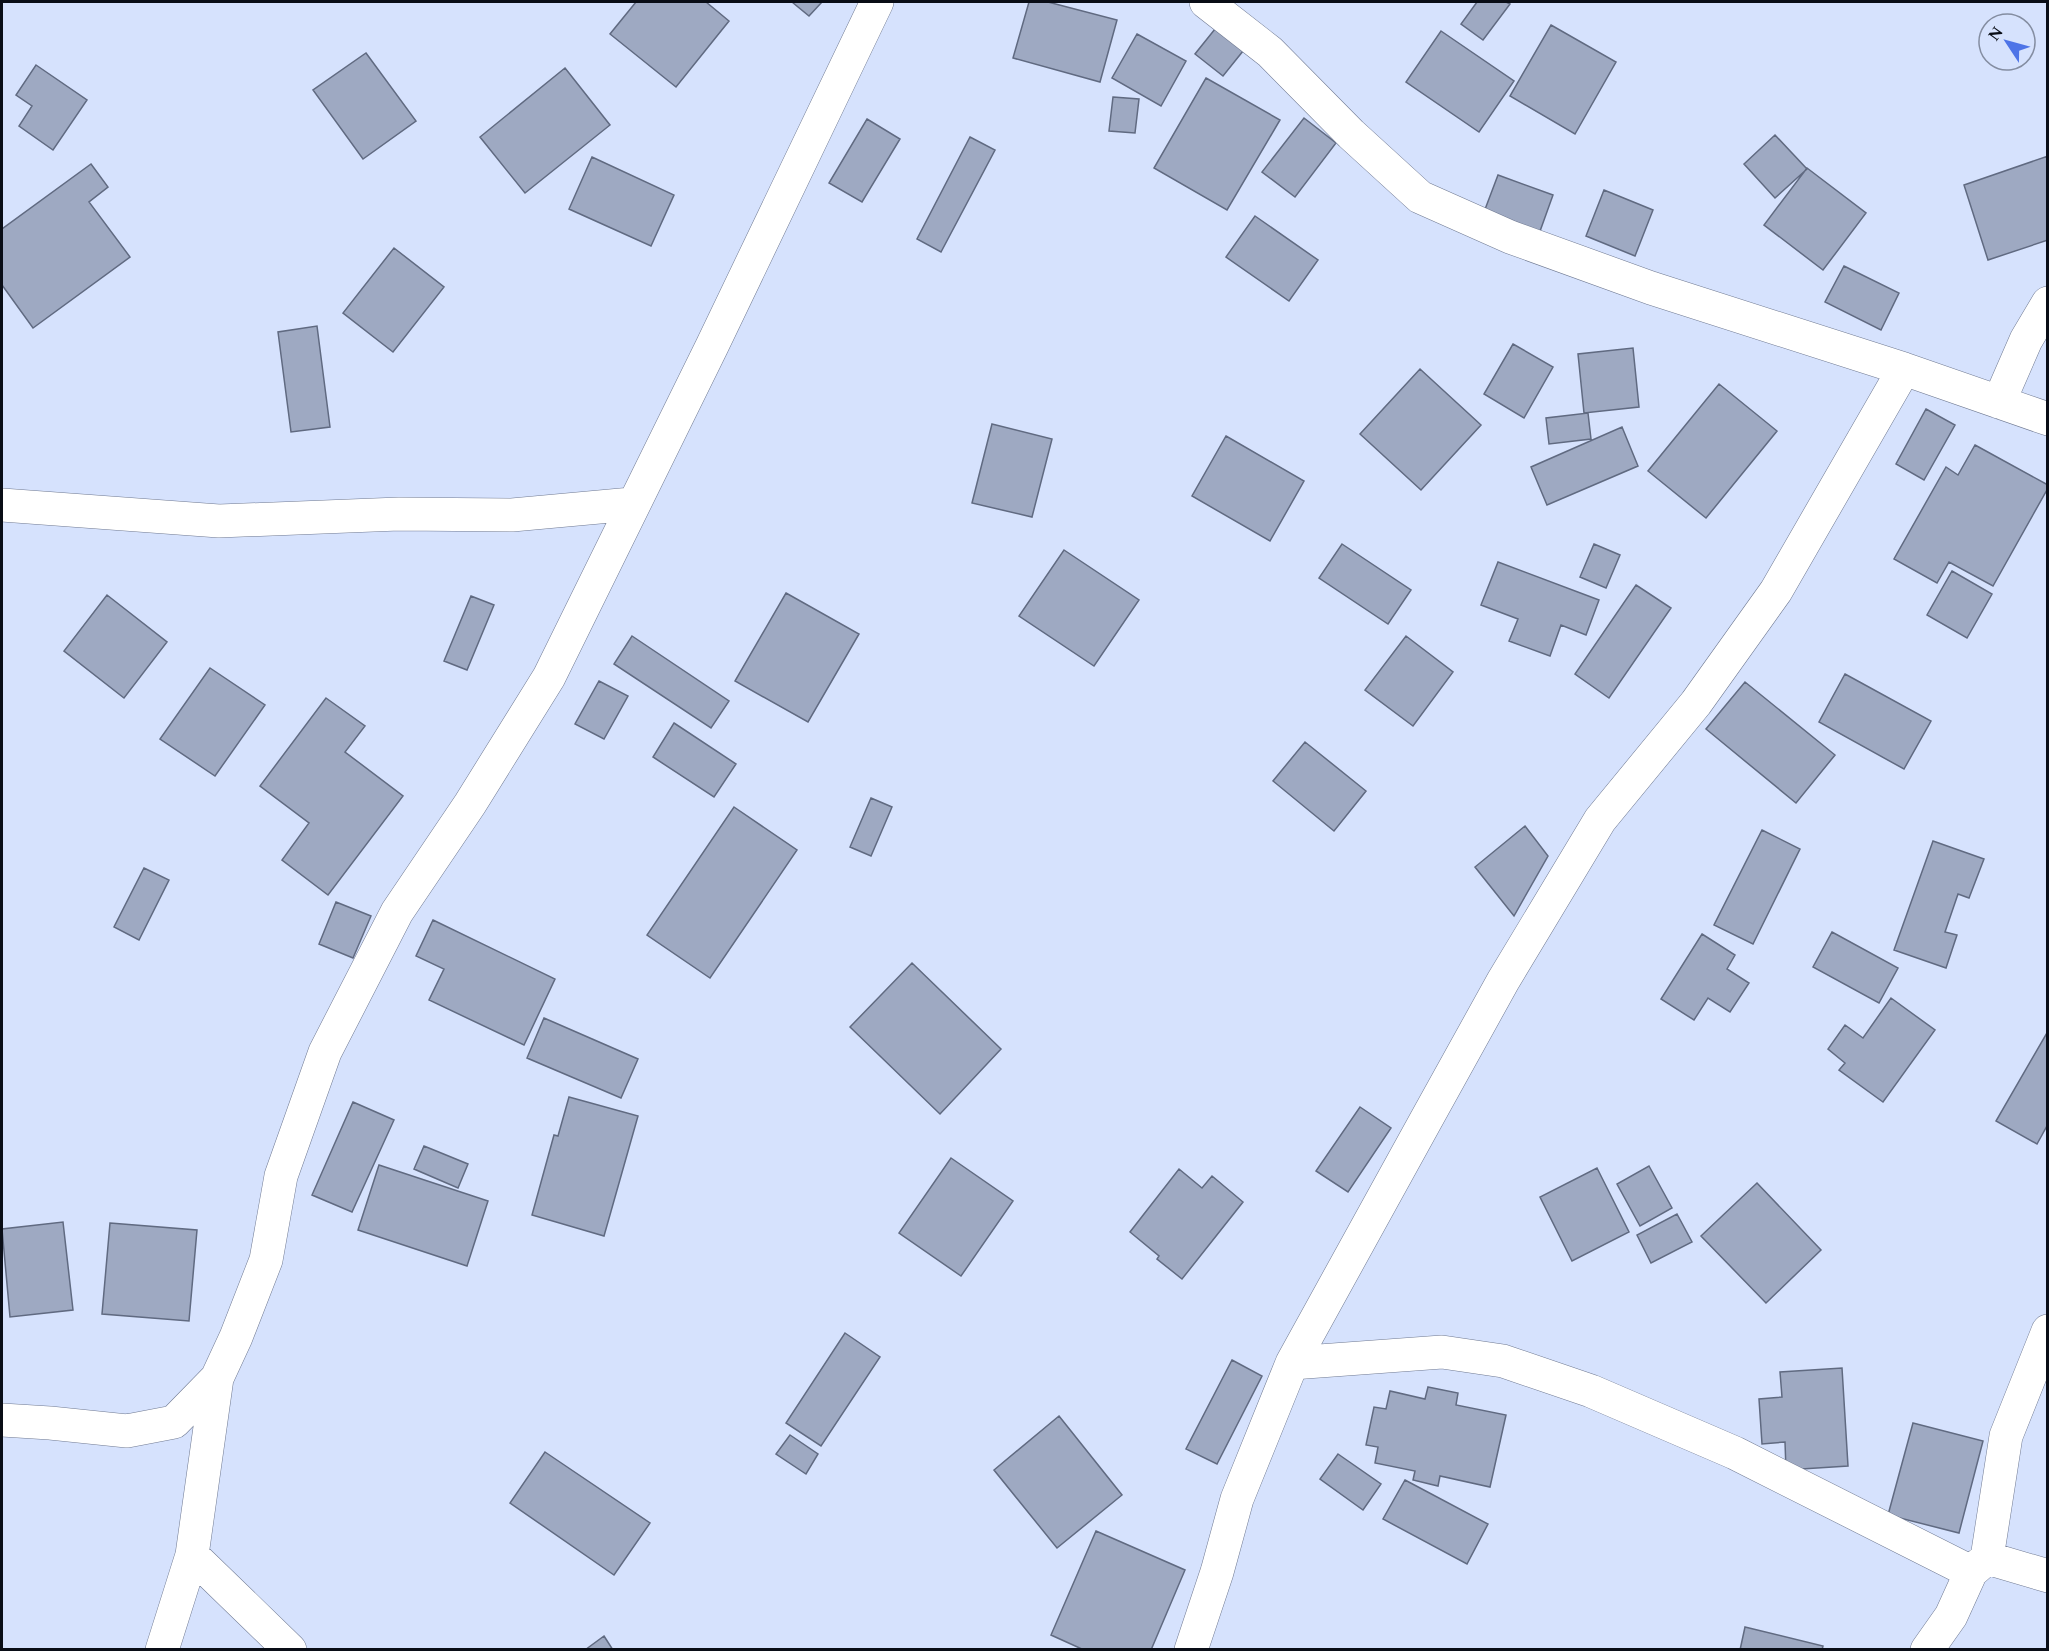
<svg xmlns="http://www.w3.org/2000/svg" width="2049" height="1651" viewBox="0 0 2049 1651" font-family="Spectral,serif">
<rect width="100%" height="100%" fill="#d6e2fd"/>
<path fill="#9ea9c2" stroke="#606a81" stroke-width="1.5" d="M636 2H706L729 21 676 87 610 34Z
M792 2H822L809 16Z
M1029 2H1048L1117 20 1100 82 1013 58Z
M1477 2H1506L1510 4 1483 40 1461 24Z
M1219 24 1247 46 1223 76 1195 54Z
M1551 25 1616 62 1575 134 1510 96Z
M1441 31 1514 81 1479 132 1406 82Z
M1137 34 1186 61 1161 106 1112 78Z
M366 53 416 121 363 159 313 90Z
M36 65 87 100 53 150 19 126 32 106 16 95Z
M565 68 610 125 525 193 480 137Z
M1206 78 1280 120 1227 210 1154 168Z
M1113 97 1139 99 1135 133 1109 131Z
M1304 118 1336 143 1295 197 1262 172Z
M867 119 900 139 862 202 829 183Z
M1775 135 1807 169 1775 198 1744 164Z
M970 137 995 150 941 252 917 239Z
M2048 156V240L1988 260 1964 185Z
M592 157 674 195 651 246 569 209Z
M91 164 108 187 89 202 130 257 33 328 2 285V229Z
M1807 168 1866 213 1823 270 1764 225Z
M1498 175 1553 195 1539 234 1484 212Z
M1604 190 1653 210 1635 256 1586 236Z
M1255 216 1318 260 1289 301 1226 257Z
M394 248 444 287 393 352 343 313Z
M1844 266 1899 293 1881 330 1825 302Z
M317 326 330 427 291 432 278 332Z
M1513 344 1553 367 1524 418 1484 394Z
M1633 348 1639 407 1584 413 1578 354Z
M1420 369 1481 425 1421 490 1360 434Z
M1719 384 1777 431 1706 518 1648 471Z
M1926 409 1955 425 1924 480 1896 464Z
M1588 413 1591 439 1549 444 1546 418Z
M992 424 1052 439 1032 517 972 503Z
M1622 427 1638 466 1547 505 1531 467Z
M1226 436 1304 481 1270 541 1192 496Z
M1975 445 2048 485V488L1993 586 1949 562 1937 583 1894 559 1946 467 1958 475Z
M1342 544 1411 590 1388 624 1319 578Z
M1594 544 1620 555 1606 588 1580 577Z
M1064 550 1139 600 1094 666 1019 616Z
M1498 562 1599 600 1586 635 1561 625 1550 656 1509 641 1518 619 1481 605Z
M1952 571 1992 594 1967 638 1927 615Z
M1636 585 1671 608 1609 698 1575 674Z
M786 593 859 634 808 722 735 681Z
M107 595 167 642 124 698 64 651Z
M471 596 494 605 467 670 444 661Z
M632 636 729 701 711 728 614 664Z
M1406 636 1453 672 1413 726 1365 690Z
M210 668 265 705 215 776 160 739Z
M1845 674 1931 721 1904 769 1819 722Z
M599 681 628 696 604 739 575 724Z
M1745 682 1835 755 1796 803 1706 729Z
M326 698 365 726 345 752 403 796 328 895 282 860 309 823 260 786Z
M674 723 736 764 714 797 653 757Z
M1305 742 1366 791 1334 831 1273 781Z
M871 798 892 807 871 856 850 847Z
M734 807 797 850 710 978 647 935Z
M1525 826 1548 856 1514 916 1475 867Z
M1762 830 1800 849 1753 944 1714 925Z
M1933 841 1984 859 1969 898 1958 894 1945 932 1957 935 1946 968 1894 950Z
M144 868 169 880 139 940 114 927Z
M336 902 371 916 353 958 319 944Z
M433 920 555 979 524 1045 429 1000 444 969 416 956Z
M1832 932 1898 968 1879 1003 1813 967Z
M1702 934 1735 955 1727 969 1749 983 1730 1012 1708 998 1694 1020 1661 999Z
M912 963 1001 1049 940 1114 850 1027Z
M1891 998 1935 1030 1883 1102 1839 1070 1845 1063 1828 1049 1845 1025 1863 1038Z
M544 1018 638 1059 621 1098 527 1058Z
M2048 1031V1124L2037 1144 1996 1121Z
M569 1097 638 1116 604 1236 532 1215 554 1135 558 1136Z
M353 1102 394 1120 352 1212 312 1195Z
M1360 1107 1391 1128 1348 1192 1316 1171Z
M424 1146 468 1164 458 1188 414 1169Z
M951 1158 1013 1201 961 1276 899 1233Z
M379 1165 488 1201 467 1266 358 1230Z
M1649 1166 1672 1208 1640 1226 1617 1184Z
M1597 1168 1629 1232 1572 1261 1540 1197Z
M1179 1169 1202 1188 1212 1176 1243 1202 1182 1279 1157 1259 1159 1256 1130 1232Z
M1757 1183 1821 1250 1766 1303 1701 1236Z
M1677 1214 1692 1242 1651 1263 1637 1235Z
M63 1222 73 1310 10 1317 2 1229Z
M110 1223 197 1230 189 1321 102 1314Z
M845 1333 880 1357 821 1446 786 1423Z
M1232 1360 1262 1376 1217 1464 1186 1449Z
M1842 1368 1848 1466 1786 1470 1785 1442 1762 1444 1759 1399 1782 1397 1780 1372Z
M1428 1387 1458 1393 1456 1405 1506 1415 1490 1487 1440 1476 1438 1486 1413 1480 1415 1471 1375 1463 1378 1447 1366 1445 1374 1407 1386 1409 1390 1391 1425 1399Z
M1059 1416 1122 1495 1057 1548 994 1470Z
M1913 1423 1983 1441 1959 1533 1888 1515Z
M790 1435 818 1454 806 1474 776 1454Z
M545 1452 650 1523 614 1575 510 1503Z
M1338 1454 1381 1484 1363 1510 1320 1479Z
M1405 1480 1488 1524 1467 1564 1383 1519Z
M1096 1531 1185 1570 1151 1650H1084L1051 1635Z
M1745 1627 1823 1646 1822 1650H1740Z
M604 1636 613 1650H585Z"/>
<g fill="none" stroke-linecap="round" stroke-linejoin="round">
<defs>
<path id="street" d="M1206 2 1270 52 1351 134 1420 197 1510 237 1651 288 1904 369 2048 419
M1999 402 2026 340 2048 303
M2 505 219 521 399 514 512 515 632 504
M1292 1363 1442 1352 1503 1361 1591 1391 1735 1453 1971 1572
M2 1420 50 1423 127 1431 174 1422 217 1378 236 1337 266 1260 281 1176 325 1052 397 912 470 804 549 677 712 346 877 2
M192 1555 290 1650
M1987 1558 2048 1576
M162 1650 192 1555 217 1378
M1191 1650 1217 1572 1237 1499 1292 1363 1426 1120 1503 981 1600 820 1696 703 1776 591 1904 369
M1927 1650 1951 1616 1971 1572 1987 1558 2006 1436 2048 1331"/>
</defs>
<use href="#street" stroke="#707a92" stroke-width="34"/>
<use href="#street" stroke="#fff" stroke-width="33"/>
</g>
<rect width="2049" height="1651" fill="none" stroke="#090d16" stroke-width="6"/>
<g transform="translate(2007 42) rotate(306)"><circle r="28" fill="#d6e2fd" stroke="#848da1" stroke-width="1.5"/>
<path d="M0-4.5L10 22L0 15L-10 22Z" fill="#4e74e7"/>
<text y="-9" font-size="16" font-weight="bold" text-anchor="middle" fill="#090d16">N</text>
</g>
</svg>
